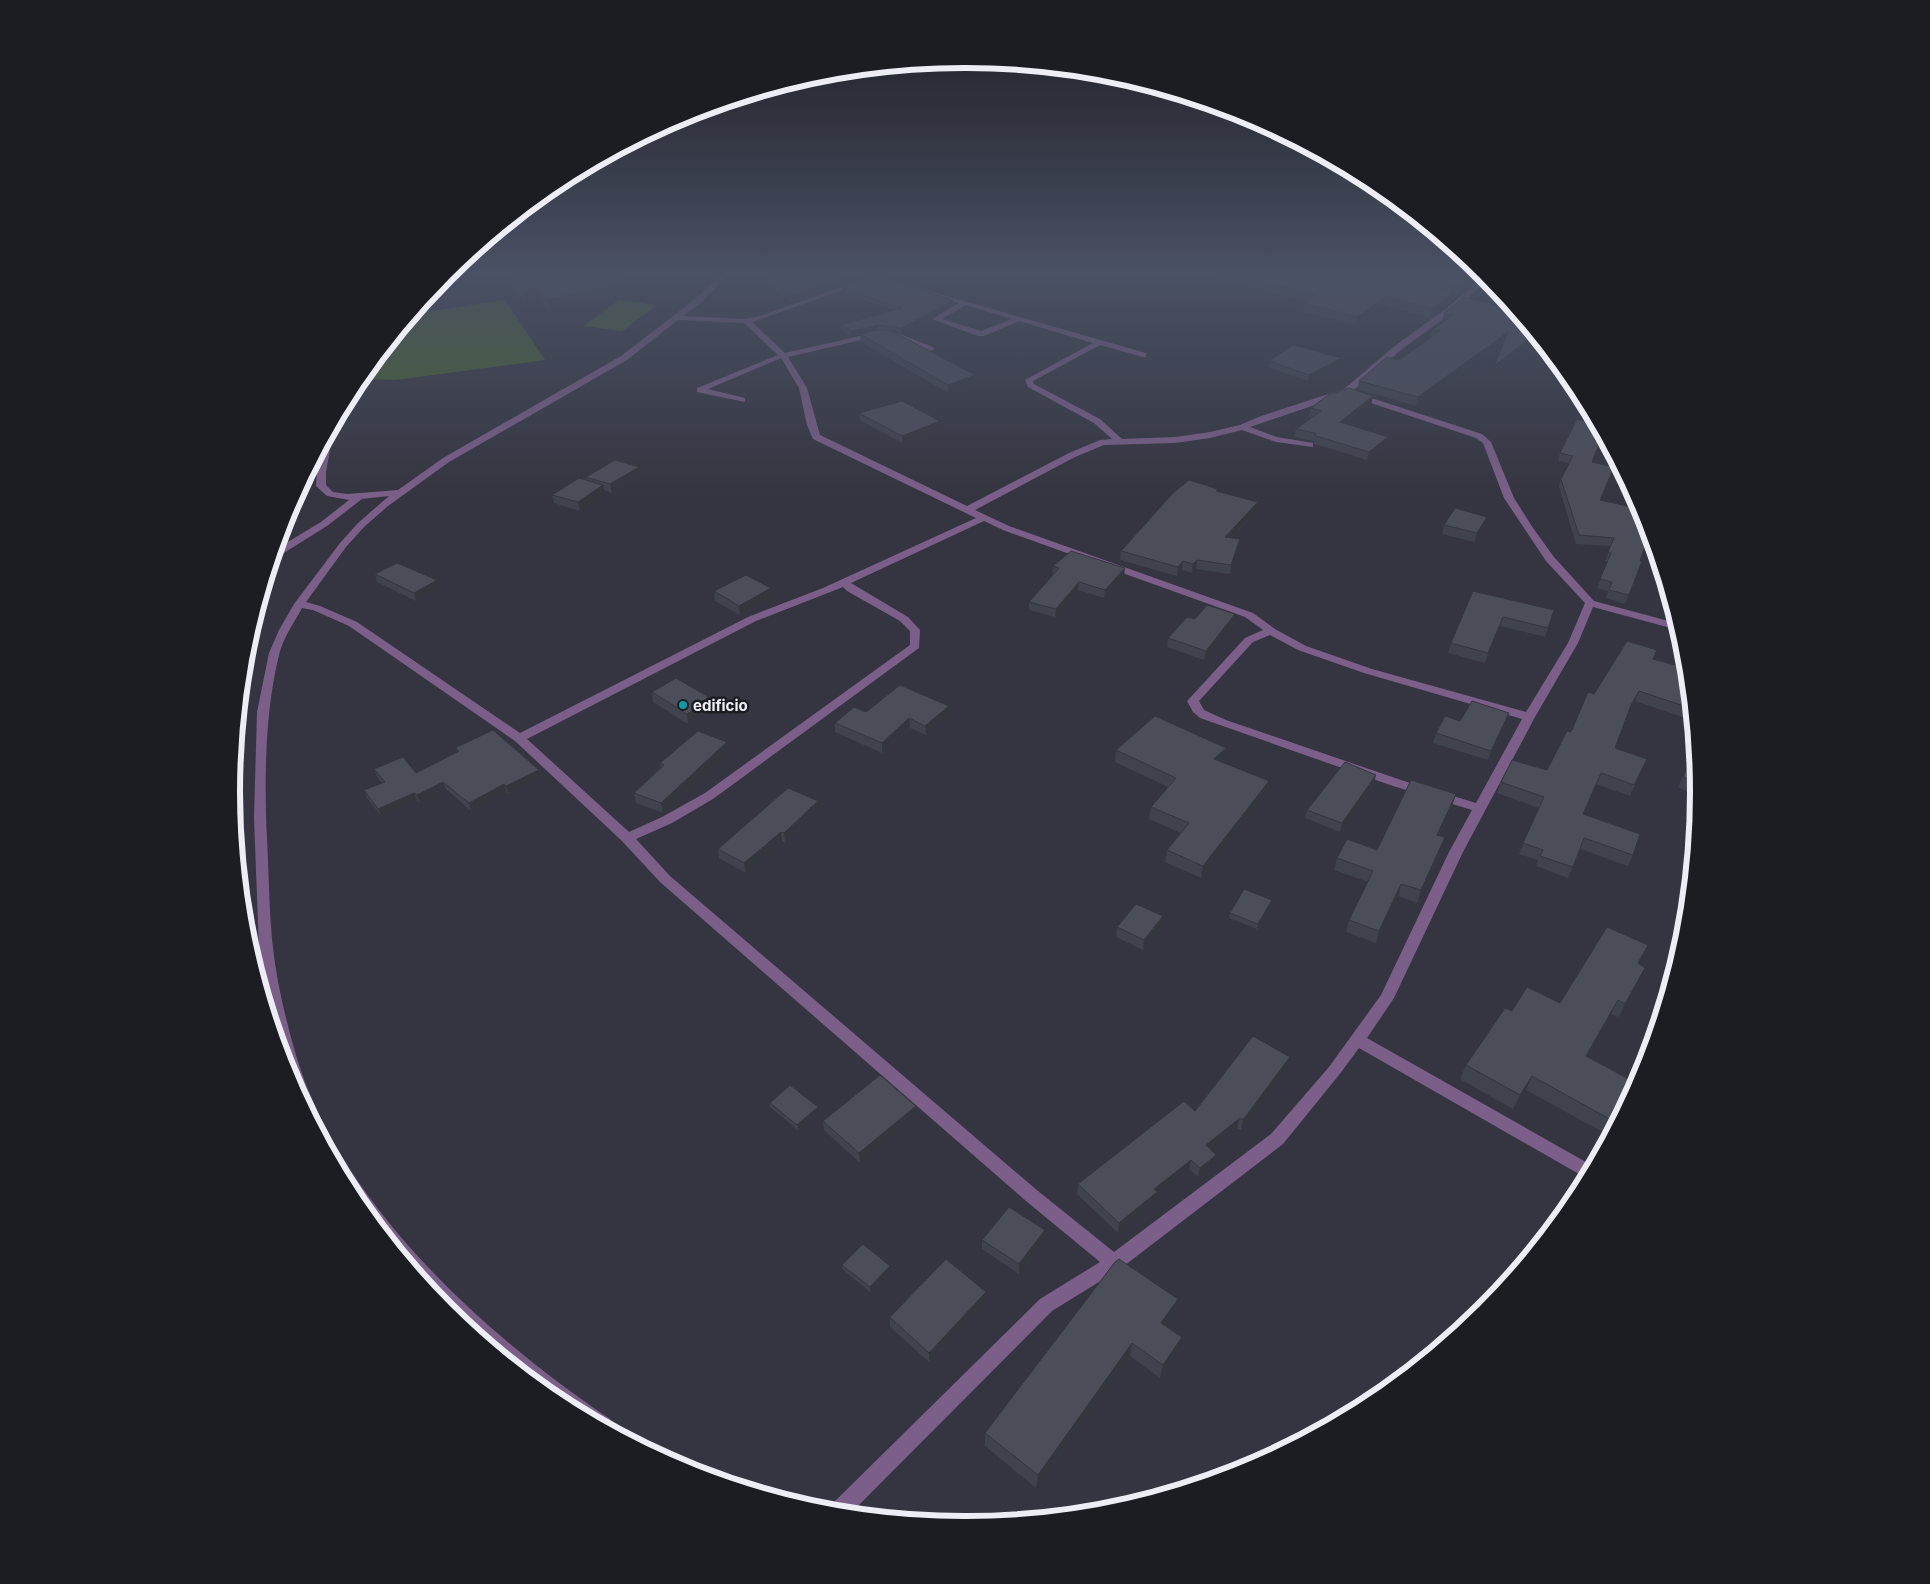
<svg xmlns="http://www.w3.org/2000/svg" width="1930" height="1584" viewBox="0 0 1930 1584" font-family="Inter,sans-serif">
<rect width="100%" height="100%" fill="#343540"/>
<path fill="#46642b" d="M505 300 545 360 396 380 360 379 413 314Z
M619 300 657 305 622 331 583 326Z"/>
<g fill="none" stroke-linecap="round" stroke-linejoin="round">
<path fill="#7b5f88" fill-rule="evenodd" d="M722 274H729L700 304 683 316 746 319 757 317 859 281 862 283 861 284 752 322 785 353 878 332 897 333 933 347 934 349 930 351 893 337 878 336 788 357 807 388 820 435 967 506 1069 453 1100 440 1112 439 1094 423 1028 387 1025 380 1093 343 1019 321 984 336H978L932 319 959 303 876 278V276L1146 353V357H1143L1100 345 1033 381 1034 384 1100 419 1122 439 1175 437 1210 432 1240 425 1261 416 1344 389 1396 345 1447 308 1485 275 1488 279 1453 312 1402 349 1350 393 1250 427 1277 437 1313 443V447L1276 442 1242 430 1210 438 1175 443 1104 445 1075 457 975 510 1009 526 1253 613 1275 629 1306 646 1372 669 1526 712 1568 643 1585 603 1546 561 1504 498 1483 443 1476 438 1353 397 1352 395 1356 393 1482 434 1491 442 1514 498 1533 528 1554 557 1594 601 1676 623 1678 630 1593 607 1578 643 1535 717 1463 852 1394 998 1367 1038 1593 1166 1586 1178 1359 1048 1339 1075 1283 1144 1120 1269 1052 1311 850 1514 827 1512 830 1506 1040 1299 1100 1262 1026 1201 660 882 622 841 515 741 349 626 313 610 302 608C294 623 283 638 279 655 265 711 264 781 267 839 269 875 269 912 273 948 277 984 286 1021 296 1055 339 1203 486 1336 610 1419L613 1426 611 1430 557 1402 446 1310 355 1199 287 1072 268 1001 259 949 254 818 257 712 269 653 279 630 294 604 340 543 358 523 389 496 362 499 327 526 279 556 274 557 276 549 321 522 349 500 327 496 316 486C317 466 321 449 330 432L333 434 326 472V485L333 492 347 494 398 490 443 458 621 356 694 300ZM966 305 1012 319 981 331 942 319ZM678 320 744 323 778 355 697 388V392L745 402V398L708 389 781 358 799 388 807 425 813 439 976 518 823 588 748 617 520 733 357 622 320 606 306 602 346 547 364 527 388 506 449 462 627 360ZM984 521 1003 530 1245 617 1263 630 1245 638 1189 699 1187 701 1193 712 1200 718 1393 786 1472 810 1449 852 1381 995 1329 1067 1271 1134 1114 1252 1038 1191 670 876 636 839 672 823 713 799 919 648 920 630 908 617 851 583ZM843 587 847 591 900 621 910 631V645L705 793 662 817 629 832 527 739 756 621ZM1270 635 1298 650 1364 673 1522 719 1476 803 1401 780 1226 720 1204 710 1199 701 1253 642Z"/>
</g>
<path fill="#40424d" d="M508 274H699L634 286 635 291 612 295 613 300 550 312 541 302 527 305 511 286Z
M783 274H868L792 302 768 288 767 281Z
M1198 274H1481L1459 295 1453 293 1452 300 1430 318 1384 305 1355 325 1303 312 1305 303 1307 302Z
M842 288 953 300V304L930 319 901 333 893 332 975 375V383L948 393 861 342 860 334 878 330 851 336 841 330 840 325 894 310 842 293Z
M1444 313 1537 339 1492 374 1504 342 1416 406 1357 389 1359 381 1399 360 1431 337 1433 329 1444 321H1442Z
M1341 358 1340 364 1308 381 1268 367 1269 361Z
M1373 396 1371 404 1346 424 1388 437 1386 445 1367 460 1315 444 1313 441 1294 437 1296 429 1312 417 1309 416 1311 408Z
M859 413 940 421V428L902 443 860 420Z
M1595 423 1600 431 1595 440 1600 441 1592 462 1614 467 1600 500 1641 535 1640 561H1642L1625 604 1606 598 1608 591 1597 588 1608 562 1605 561 1611 546 1576 544 1559 487 1561 479 1569 463 1558 461 1560 453Z
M640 476 612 493 604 490 605 494 580 511 554 503 552 495 587 481 586 477Z
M1218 491 1256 511 1231 538 1240 539 1238 548 1230 574 1196 569 1192 573 1182 570 1177 576 1120 560 1121 551Z
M1444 525H1484L1474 542 1442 534Z
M1053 566 1124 576 1104 598 1078 590 1055 617 1029 610V602L1053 575Z
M375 574 439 587 416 601 377 582Z
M714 591 772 598 740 615 715 601Z
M1473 591 1554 610 1545 637 1500 626 1485 663 1448 653 1451 643Z
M1195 619 1234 623 1204 660 1167 647 1168 638Z
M1653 659 1686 668 1691 720 1635 701 1628 714 1615 748 1642 769 1630 796 1596 784 1583 814 1633 855 1628 866 1580 849 1568 878 1536 866 1538 860 1519 854 1539 808 1497 793 1501 782 1547 770 1594 694Z
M652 692 712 699 713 709 688 724 653 702Z
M949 706V715L926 735 910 728 882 753 835 732V723L866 712Z
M1460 721 1505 723 1488 760 1433 743 1436 733Z
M455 748 539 770 541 777 508 794 506 792 471 811 446 789 420 803 417 800 381 816 367 798 364 790 382 783 377 777 374 769 416 773 457 752Z
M1226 748 1224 760 1221 762 1266 793 1201 878 1165 862 1167 850 1181 833 1149 819 1151 807 1168 787 1115 762 1116 750Z
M729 752 663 813 636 803 634 793 661 767 660 763Z
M1694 753 1698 788 1695 795 1678 787Z
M1374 783 1340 832 1305 818 1307 810Z
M1456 794 1452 806 1439 835 1445 837 1441 849 1417 903 1398 896 1376 943 1346 932 1349 920 1368 882 1334 870 1337 858 1377 850Z
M819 811 785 843 782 841 746 873 719 858 718 849Z
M1272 900 1271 905 1257 929 1229 918 1230 913Z
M1163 916 1162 926 1143 950 1116 937 1117 927Z
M1638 963V982L1619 1017 1611 1014 1587 1056 1629 1096 1606 1134 1526 1090 1513 1109 1460 1079 1466 1065 1512 1011 1560 1003Z
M1288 1066 1241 1130 1237 1128 1210 1149 1214 1164 1198 1177 1189 1169 1156 1196 1155 1202 1118 1233 1077 1194 1078 1184 1195 1111Z
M770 1103 818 1112 798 1130 770 1107Z
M916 1116 860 1163 824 1130 823 1121Z
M982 1240H1044L1019 1274 982 1249Z
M842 1265 890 1266V1271L870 1292 843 1270Z
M986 1292 985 1301 929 1362 890 1327V1317Z
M1178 1299 1175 1313 1166 1326 1179 1351 1160 1378 1130 1356 1036 1488 985 1446V1433Z"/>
<path fill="#34363e" d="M628 274H699L634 286 635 291 612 295 613 300 550 312 547 299 606 282Z
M851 274H868L792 302V295Z
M1474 274H1481L1459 295 1461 286Z
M539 288 541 302 527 305 524 291Z
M1454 292 1452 300 1430 318 1432 309Z
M1386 297 1384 305 1355 325 1357 317Z
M953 300V304L930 319 901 333V328Z
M878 325V330L851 336V331Z
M1508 332 1506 340 1416 406 1418 397Z
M1534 335 1537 339 1492 374 1494 366Z
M1341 358 1340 364 1308 381 1309 375Z
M975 375V383L948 393V385Z
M1373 396 1371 404 1339 430 1340 422Z
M940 421V428L902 443V436Z
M1599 430 1600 431 1592 448 1594 440Z
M1388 437 1386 445 1367 460 1369 452Z
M639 467 640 476 612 493 610 484Z
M603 485 605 494 580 511 578 502Z
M1258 502 1256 511 1223 546 1225 537Z
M1487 517 1484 525 1474 542 1477 533Z
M1240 539 1238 548 1230 574 1231 565Z
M1197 560 1196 569 1192 573 1193 564Z
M1183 561 1182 570 1177 576 1178 567Z
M1125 568 1124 576 1104 598 1105 590Z
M437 580 439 587 416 601 414 593Z
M1079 582 1078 590 1055 617 1056 609Z
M771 588 772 598 740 615 739 606Z
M1235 614 1234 623 1204 660 1206 651Z
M1503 617 1500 626 1485 663 1488 653Z
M1639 691 1635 701 1627 716 1631 705Z
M712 699 713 709 688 724 687 714Z
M949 706V715L926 735 925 726Z
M1509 713 1505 723 1488 760 1491 751Z
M909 718 910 728 882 753V743Z
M727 742 729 752 663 813 661 803Z
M1226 748 1224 760 1212 771 1214 759Z
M539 770 541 777 508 794 506 786Z
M1376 775 1374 783 1340 832 1342 823Z
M1269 781 1266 793 1201 878 1203 866Z
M443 782 446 789 420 803 417 795Z
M504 784 506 792 471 811 469 803Z
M414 793 417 800 381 816 378 809Z
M1456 794 1452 806 1433 847 1437 835Z
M818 801 819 811 785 843 784 833Z
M781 832 782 841 746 873 744 863Z
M1445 837 1441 849 1417 903 1421 890Z
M1401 884 1398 896 1376 943 1379 931Z
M1272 900 1271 905 1257 929 1258 924Z
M1163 916 1162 926 1143 950 1144 940Z
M1645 968 1638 982 1619 1017 1625 1004Z
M1618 1000 1611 1014 1579 1069 1586 1056Z
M1290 1057 1288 1066 1241 1130 1243 1120Z
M1532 1076 1526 1090 1513 1109 1520 1095Z
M1636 1083 1629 1096 1606 1134 1613 1121Z
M916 1106V1116L860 1163 859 1153Z
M818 1107V1112L798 1130 797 1125Z
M1240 1118 1237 1128 1204 1155 1206 1145Z
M1216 1155 1214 1164 1198 1177 1200 1168Z
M1191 1160 1189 1169 1156 1196 1155 1202 1118 1233 1119 1223 1154 1189Z
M1045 1230 1044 1240 1019 1274V1264Z
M890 1266V1271L870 1292V1287Z
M986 1292 985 1301 929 1362V1353Z
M1178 1299 1175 1313 1159 1337 1161 1323Z
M1182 1337 1179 1351 1160 1378 1163 1365Z
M1132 1343 1130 1356 1036 1488 1038 1475Z"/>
<path fill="#4b4d59" stroke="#34363e" d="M509 274H629L632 277 606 282 611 287 547 299 539 288 524 291Z
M783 274H851L792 295 767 281Z
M1231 274H1390L1454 292 1432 309 1386 297 1357 317 1305 303 1316 295Z
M1416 274H1474L1461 286Z
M876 276 953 300 930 314 901 328 878 325 851 331 840 325 902 308 842 288Z
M1464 297 1513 310 1534 335 1494 366 1508 332 1418 397 1359 381 1387 357 1399 360 1440 331 1433 329 1453 315 1444 313Z
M878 330 892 331 975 375 948 385 860 334Z
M1293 345 1341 358 1309 375 1269 361Z
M1349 388 1373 396 1340 422 1388 437 1369 452 1316 436 1315 433 1296 429 1321 411 1311 408 1328 395Z
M902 401 940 421 902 436 859 413Z
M1577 419 1595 423 1599 430 1594 440 1600 441 1592 462 1614 467 1600 500 1641 509 1646 522 1641 535 1648 537 1640 561H1642L1629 595 1609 590 1612 582 1600 579 1611 553 1608 552 1614 538 1579 535 1561 479 1573 456 1560 453Z
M615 460 639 467 610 484 586 477Z
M579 478 603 485 578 502 552 495Z
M1189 480 1218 489 1216 491 1258 502 1225 537 1240 539 1231 565 1197 560 1193 564 1183 561 1178 567 1121 551 1173 493Z
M1455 508 1487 517 1477 533 1444 525Z
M1071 551 1125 568 1105 590 1079 582 1056 609 1029 602 1059 568 1053 566Z
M397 563 437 580 414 593 375 574Z
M746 575 771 588 739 606 714 591Z
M1473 591 1554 610 1548 628 1503 617 1488 653 1451 643Z
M1207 605 1235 614 1206 651 1168 638 1187 617 1195 619Z
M1627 641 1657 650 1653 659 1686 668 1690 708 1639 691 1631 705 1615 748 1647 759 1634 785 1601 773 1583 814 1640 834 1633 855 1584 838 1573 867 1540 856 1543 850 1523 843 1544 797 1501 782 1512 760 1547 770 1567 731 1571 732 1588 692 1594 694Z
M676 678 712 699 687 714 652 692Z
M900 685 949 706 925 726 909 718 882 743 835 723 854 707 866 712Z
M1472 701 1509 713 1491 751 1436 733 1445 716 1460 721Z
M1155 716 1226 748 1214 759 1269 781 1203 866 1167 850 1189 823 1151 807 1176 778 1116 750Z
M493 730 539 770 506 786 504 784 469 803 443 782 417 795 414 793 378 809 364 790 385 782 374 769 403 757 416 773 459 751 455 748Z
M698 731 727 742 661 803 634 793 664 765 660 763Z
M1694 753 1697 783 1683 777Z
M1345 762 1376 775 1342 823 1307 810Z
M1411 780 1456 794 1437 835 1445 837 1421 890 1401 884 1379 931 1349 920 1373 871 1337 858 1347 839 1377 850Z
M788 788 818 801 784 833 781 832 744 863 718 849Z
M1244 889 1272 900 1258 924 1230 913Z
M1136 904 1163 916 1144 940 1117 927Z
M1607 927 1648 945 1638 963 1645 968 1625 1004 1618 1000 1586 1056 1636 1083 1613 1121 1532 1076 1520 1095 1466 1065 1505 1008 1512 1011 1527 987 1560 1003Z
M1253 1036 1290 1057 1243 1120 1240 1118 1206 1145 1216 1155 1200 1168 1191 1160 1154 1189 1157 1192 1119 1223 1078 1184 1184 1101 1195 1111Z
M880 1075 916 1106 859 1153 823 1121Z
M790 1085 818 1107 797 1125 770 1103Z
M1009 1207 1045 1230 1019 1264 982 1240Z
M863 1244 890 1266 870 1287 842 1265Z
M946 1259 986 1292 929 1353 890 1317Z
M1119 1259 1178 1299 1161 1323 1182 1337 1163 1365 1132 1343 1038 1475 985 1433 1115 1262Z"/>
<linearGradient id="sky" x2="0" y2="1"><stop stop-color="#1d1d23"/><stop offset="0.55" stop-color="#4a5164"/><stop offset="1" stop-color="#4a5164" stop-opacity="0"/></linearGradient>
<rect width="1930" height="496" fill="url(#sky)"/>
<circle fill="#0f9aa8" stroke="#1c1d22" stroke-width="2" cx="683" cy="705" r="5"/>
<g text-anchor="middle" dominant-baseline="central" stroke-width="5" stroke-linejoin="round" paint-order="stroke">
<g font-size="15" font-weight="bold" fill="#edeef5" stroke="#1c1d22" text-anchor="start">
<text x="693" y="705">edificio</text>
</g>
</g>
<path d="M0 0H1930V1584H0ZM964 68H966A724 724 0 0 1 1690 792V792A724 724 0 0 1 966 1516H964A724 724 0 0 1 240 792V792A724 724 0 0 1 964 68Z" fill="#1c1d22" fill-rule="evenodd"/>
<path fill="none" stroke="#edeef5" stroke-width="6" d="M964 68H966A724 724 0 0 1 1690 792V792A724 724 0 0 1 966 1516H964A724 724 0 0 1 240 792V792A724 724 0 0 1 964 68Z"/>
</svg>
